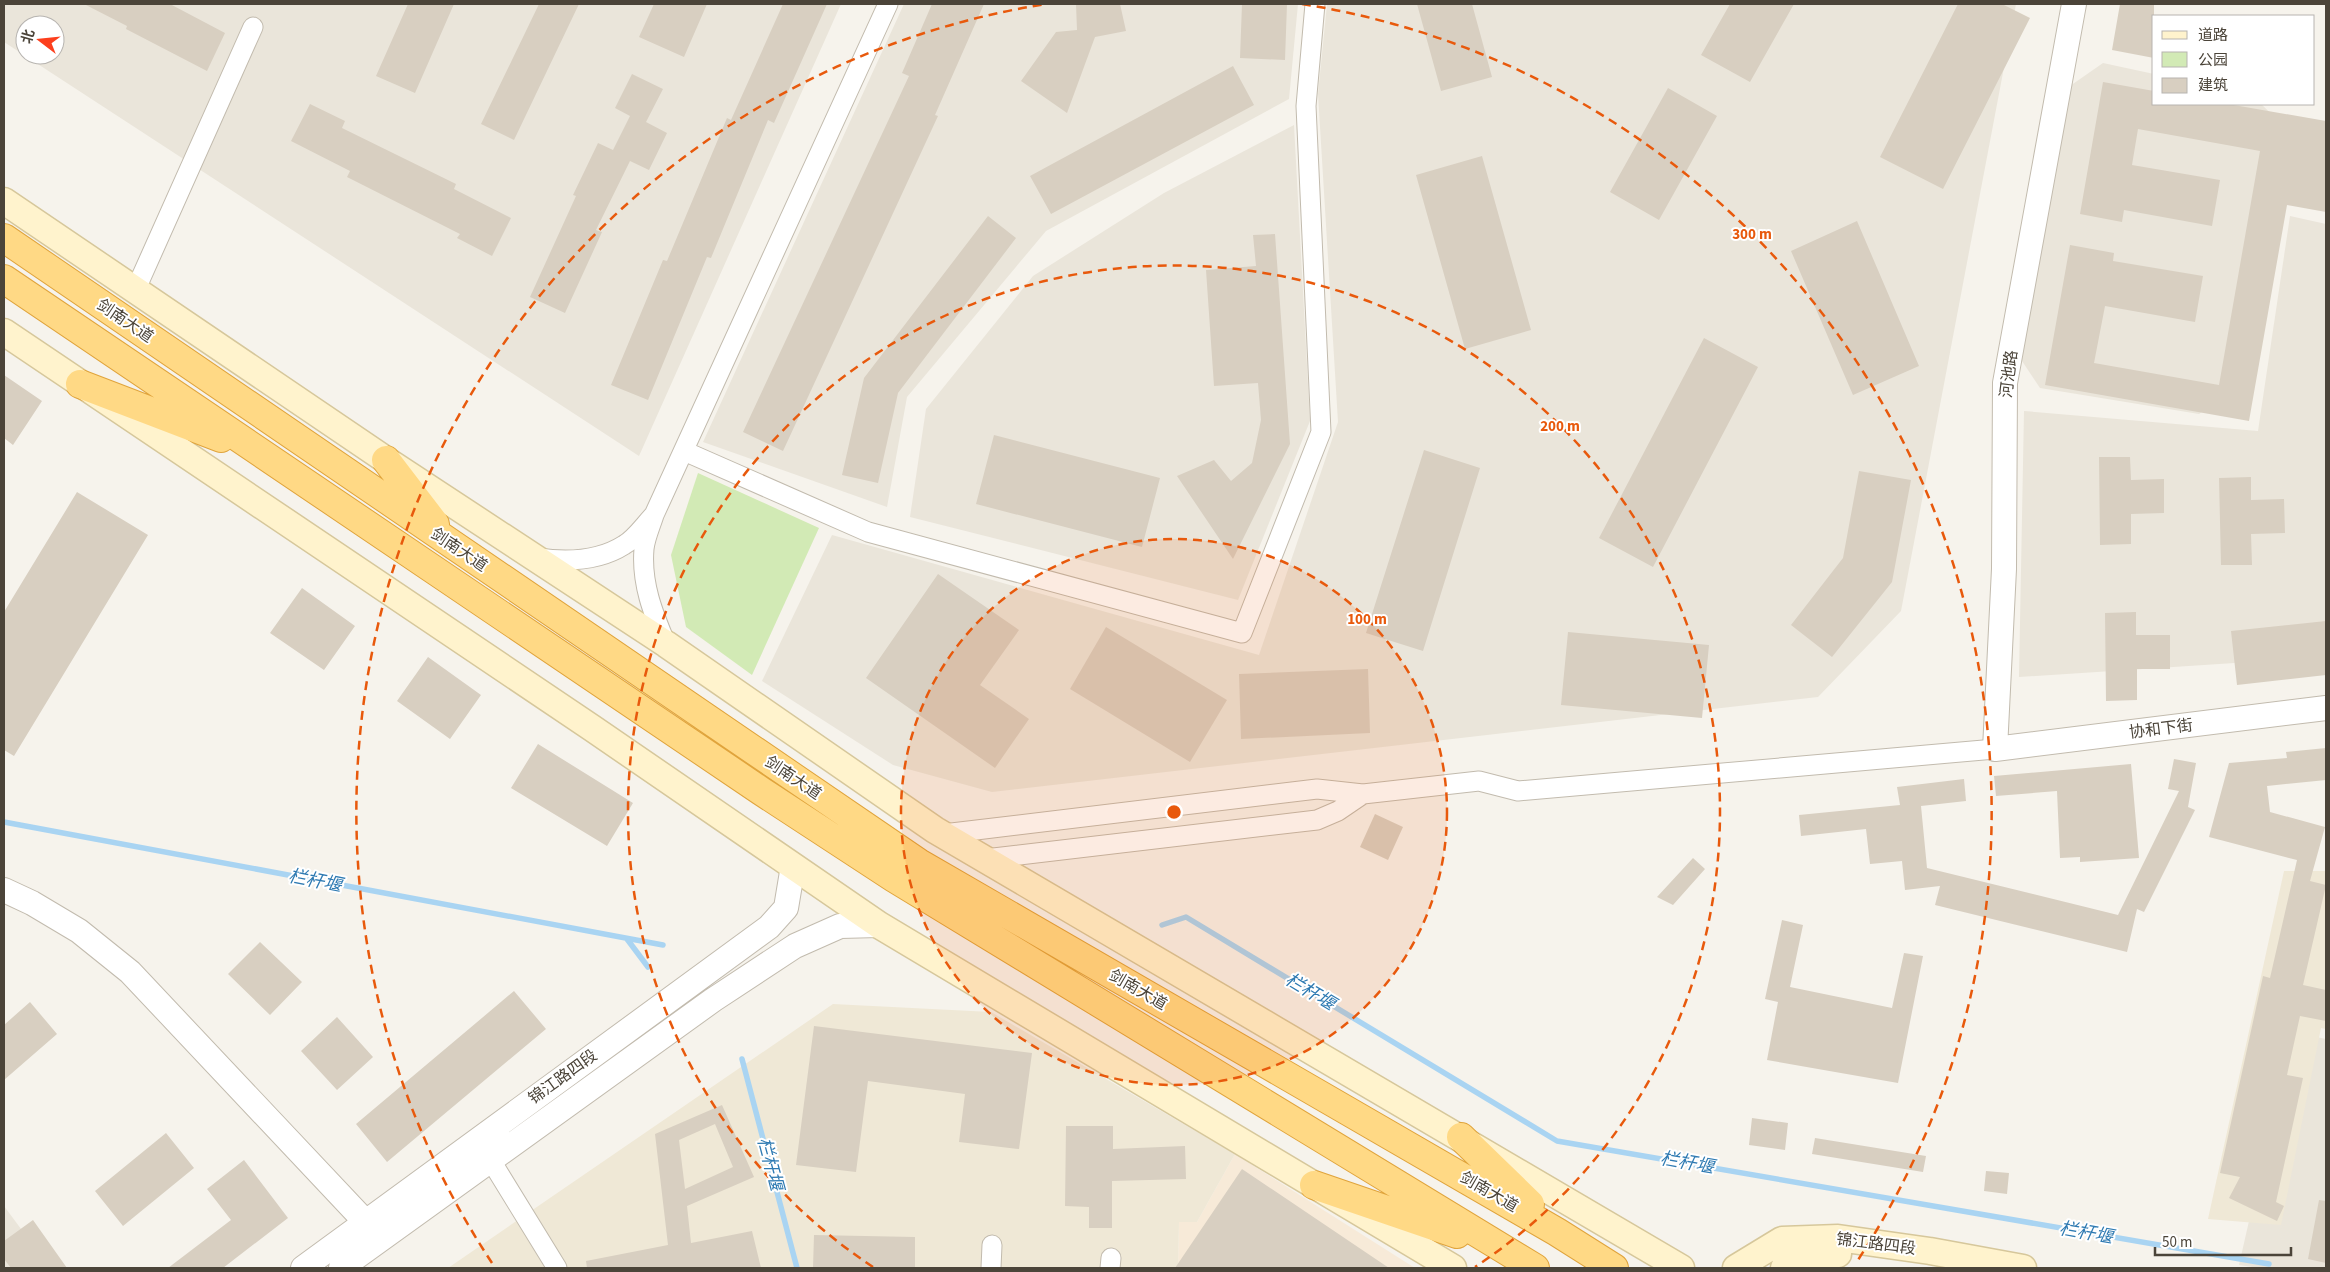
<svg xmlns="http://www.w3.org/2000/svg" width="2330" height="1272" viewBox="0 0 2330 1272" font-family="'Source Sans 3','Noto Sans SC',sans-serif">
<rect width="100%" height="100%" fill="#f6f3ec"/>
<path fill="#eae5da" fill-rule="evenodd" d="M4 4H841L639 456 4 42ZM25 25H55V55H25Z
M904 4H1298L1289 99 1046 231 907 397 887 507 703 442Z
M1327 4H2016L1901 611 1818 697 992 792 893 765 762 681 832 535 1259 655 1338 422 1318 94Z
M2103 63 2154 74V104H2261L2283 125 2234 391 2199 414 2040 388 2018 355 2070 86Z
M1294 125 1310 421 1238 600 910 517 926 409 1033 276 1164 193Z
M2290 216 2326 224V657L2019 677 2024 411 2258 431Z
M2292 1032 2326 1039V1268H2259L2239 1265Z
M4 1206 50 1268H4Z"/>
<path fill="#f7ead8" d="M1235 1154 1415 1268H1178L1179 1222H1197Z"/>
<path fill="#efe8d6" d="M2284 871H2326V1029L2321 1028 2281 1225 2208 1219Z
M833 1004 991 1012 1235 1154 1197 1222H1179L1178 1268H448Z"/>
<path fill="#d2eab5" d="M698 473 819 528 752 675 686 627 671 555Z"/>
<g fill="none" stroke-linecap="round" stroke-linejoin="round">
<path stroke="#a9d4f2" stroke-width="5.5" d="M4 822 663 945
M1162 925 1186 917 1557 1141 2269 1264
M627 939 648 967
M742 1059 797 1268"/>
</g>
<path fill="#d8cfc1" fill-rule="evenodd" d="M84 4H170L225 33 207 71 126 29 127 26Z
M408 4H454L415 93 376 76Z
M539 4H579L514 140 481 124Z
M654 4H707L684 57 639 37Z
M783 4H827L774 123 768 120 711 258 707 257 648 400 611 385 663 260 667 261 727 118 731 120Z
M932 4H984L935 115 938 116 783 451 743 432 909 76 902 73Z
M1076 4H1120L1126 31 1095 37 1067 113 1021 81 1056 32 1077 30Z
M1242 4H1287L1285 60 1240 58Z
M1417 4H1472L1492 77 1441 91Z
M1730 4H1794L1750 82 1701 55Z
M1958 4H2002L2030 18 1943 189 1880 157Z
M2120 4H2154V58L2112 50Z
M1233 66 1254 105 1051 214 1030 176Z
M632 74 663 89 646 122 667 133 649 170 630 161 596 230 602 232 565 313 530 297 576 196 573 195 598 143 613 150 630 116 615 108Z
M2103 82 2154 91V104H2228L2326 121V212L2287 205 2249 421 2045 385 2070 245 2114 253 2113 261 2203 276 2195 322 2105 306 2094 363 2219 385 2260 151 2138 129 2132 165 2220 180 2212 226 2124 210 2122 222 2080 214Z
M1668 88 1717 116 1659 220 1610 192Z
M310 104 345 121 342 128 456 184 454 189 511 218 492 256 457 238 460 234 347 177 350 171 291 141Z
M1482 156 1531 330 1465 349 1416 175Z
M988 216 1016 238 898 393 878 483 842 475 864 378Z
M1857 221 1919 366 1853 395 1791 251Z
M1275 234 1290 444 1233 559 1177 476 1214 460 1231 481 1252 463 1261 420 1258 383 1214 386 1206 270 1256 266 1253 235Z
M1704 338 1758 367 1653 567 1599 538Z
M4 375 42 401 13 445 4 438Z
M994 435 1160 478 1142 547 976 504Z
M1424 450 1480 468 1423 651 1366 633Z
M2099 457H2130L2131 480 2164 479V513L2131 514V544L2100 545Z
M1859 471 1911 480 1892 582 1832 657 1791 625 1843 558Z
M2251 477V500L2284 499 2285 533 2251 534 2252 565H2221L2219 478Z
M77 492 148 535 14 756 4 750V612Z
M938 574 1019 630 980 685 1029 719 995 768 866 678Z
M302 588 355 626 324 670 270 633Z
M2136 612V635H2170V669H2137V700L2106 701 2105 613Z
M2326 621V675L2237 685 2231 631Z
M1106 627 1227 700 1190 762 1070 689Z
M1568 632 1709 645 1702 718 1561 705Z
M428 657 481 695 450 739 397 701Z
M1368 669 1370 733 1241 739 1239 674Z
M538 744 633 803 607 846 511 788Z
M2326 748V780L2267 786 2270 812 2325 827 2310 881 2326 885 2303 985 2326 990V1021L2300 1016 2287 1075 2303 1078 2276 1202 2284 1206 2277 1221 2229 1198 2240 1177 2220 1173 2263 976 2270 978 2297 860 2209 837 2229 763 2287 758 2286 752Z
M2174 759 2196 763 2188 807 2195 810 2144 912 2137 909 2127 952 1935 905 1940 886 1905 890 1902 861 1870 864 1866 829 1801 836 1799 815 1900 805 1897 787 1964 779 1966 801 1921 806 1927 868 2118 915 2179 791 2168 789Z
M2131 764 2139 858 2080 862V857L2060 858 2057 791 1996 796 1994 776Z
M1375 814 1403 827 1388 860 1360 847Z
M1693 858 1705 869 1673 905 1657 897Z
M1782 920 1803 925 1790 987 1892 1008 1904 953 1923 956 1898 1083 1767 1060 1778 1002 1765 999Z
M260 942 302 982 270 1015 228 974Z
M514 991 546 1029 387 1162 356 1124Z
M30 1002 57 1034 4 1080V1025Z
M337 1017 373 1057 337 1090 301 1051Z
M814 1026 1032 1053 1019 1149 959 1142 965 1094 868 1081 856 1172 796 1165Z
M722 1105 754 1177 687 1206 691 1243 752 1231 761 1268H587L586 1261 668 1245 655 1134ZM715 1124 733 1167 685 1189 679 1140Z
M1752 1118 1788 1123 1785 1150 1749 1145Z
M1066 1126H1113V1149L1185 1146 1186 1179 1112 1181V1228H1089V1207L1065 1206Z
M166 1133 194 1168 123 1226 95 1191Z
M1815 1138 1926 1156 1923 1172 1812 1154Z
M244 1160 288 1218 223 1268H168L231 1220 207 1189Z
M1242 1169 1389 1268H1175Z
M1986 1171 2009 1173 2007 1194 1984 1191Z
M2319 1200 2326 1201V1263L2308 1259Z
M33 1220 67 1268H11L4 1259V1241Z
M814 1235 915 1237V1268H813Z"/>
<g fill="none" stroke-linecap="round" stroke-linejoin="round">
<defs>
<path id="minor" d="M135 291 253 27
M684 451 868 532 1242 633 1321 432 1306 106 1315 4
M654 515 888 4
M538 558C567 562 599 561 624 545 635 539 645 524 654 515 651 525 645 538 644 549 641 583 653 613 666 644
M1363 794 1479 781 1518 791 1995 749
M943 834 1317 789 1363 794 1338 811 1317 820 985 859
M490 1159 557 1268
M991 1268 992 1245
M1110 1268 1111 1258"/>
<path id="tertiary" d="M2074 4 2005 383 2004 569 1995 749 2326 708
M4 890 32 903 79 931 130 972 375 1232
M303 1268 769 927 786 908 793 866
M341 1268 713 1000 795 946 840 926 879 925"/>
<path id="secondary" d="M4 201 386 460 666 644 935 830 1681 1268
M4 332 592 728 879 925 1453 1268
M1736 1268 1782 1240 1838 1238 1930 1251 2023 1268
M1784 1268 1804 1257 1838 1254"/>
<path id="trunk" d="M4 238 919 863 1557 1232 1614 1268
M4 279 761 791 894 878 1535 1268
M80 384 221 438
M386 460 435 524
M1461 1137 1530 1204
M1314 1185 1457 1234"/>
</defs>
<use href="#minor" stroke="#c2bbae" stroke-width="21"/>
<use href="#tertiary" stroke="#c2bbae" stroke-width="26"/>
<use href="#secondary" stroke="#d6c79b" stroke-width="29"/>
<use href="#trunk" stroke="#e0a43c" stroke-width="30"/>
<use href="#minor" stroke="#fff" stroke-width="19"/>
<use href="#tertiary" stroke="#fff" stroke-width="24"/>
<use href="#secondary" stroke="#fff3cd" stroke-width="26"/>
<use href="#trunk" stroke="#ffd985" stroke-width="28"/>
</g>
<circle cx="1174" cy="812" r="273" fill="#e8590c" fill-opacity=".12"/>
<g fill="none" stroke="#e8590c" stroke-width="2.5" stroke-dasharray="9 6">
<circle cx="1174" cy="812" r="273"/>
<path d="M873 1267A546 546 0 1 1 1475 1267"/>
<path d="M492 1263A818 818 0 0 1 1046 4M1302 4A818 818 0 0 1 1856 1263"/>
</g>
<g text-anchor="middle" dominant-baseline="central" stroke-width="4" stroke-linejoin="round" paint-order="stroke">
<g font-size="16" fill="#4b4439" stroke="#fff">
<text transform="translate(125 321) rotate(34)">剑南大道</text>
<text transform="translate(2009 374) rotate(-83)">河池路</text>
<text transform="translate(459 550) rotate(34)">剑南大道</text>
<text transform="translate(2161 729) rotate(-7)">协和下街</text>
<text transform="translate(793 778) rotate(34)">剑南大道</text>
<text transform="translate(1138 990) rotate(30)">剑南大道</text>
<text transform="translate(563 1077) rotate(-36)">锦江路四段</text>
<text transform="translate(1489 1192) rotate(30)">剑南大道</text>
<text transform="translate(1876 1244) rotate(7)">锦江路四段</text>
</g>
<g font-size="18" font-style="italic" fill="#2e7ab2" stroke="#fff">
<text transform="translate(315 881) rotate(11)">栏杆堰</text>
<text transform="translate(1310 992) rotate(31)">栏杆堰</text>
<text transform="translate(1687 1163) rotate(10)">栏杆堰</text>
<text transform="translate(770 1164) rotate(75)">栏杆堰</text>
<text transform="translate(2086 1233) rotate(10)">栏杆堰</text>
</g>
</g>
<circle cx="1174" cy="812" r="8" fill="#e8590c" stroke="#fff" stroke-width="2.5"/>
<g font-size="15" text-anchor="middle" font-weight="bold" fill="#e8590c" stroke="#fff" stroke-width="4" stroke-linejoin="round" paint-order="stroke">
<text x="1752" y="239">300 m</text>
<text x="1560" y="431">200 m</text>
<text x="1367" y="624">100 m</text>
</g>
<rect width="2330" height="1272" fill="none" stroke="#4b4439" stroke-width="10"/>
<rect x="2152" y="15" width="162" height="90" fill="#ffffff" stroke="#b7b4b0"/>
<rect x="2162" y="31" width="25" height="8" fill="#fff3cd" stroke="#b7b4b0"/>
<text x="2198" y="40" font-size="15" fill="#4b4439">道路</text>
<rect x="2162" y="52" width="25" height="15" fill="#d2eab5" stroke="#b7b4b0"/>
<text x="2198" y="65" font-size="15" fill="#4b4439">公园</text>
<rect x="2162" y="78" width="25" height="15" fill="#d8cfc1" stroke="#b7b4b0"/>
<text x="2198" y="90" font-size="15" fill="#4b4439">建筑</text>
<g transform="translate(40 40) rotate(286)"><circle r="24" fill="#ffffff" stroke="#b7b4b0"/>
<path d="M0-4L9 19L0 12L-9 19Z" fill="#fc3f1d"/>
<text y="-8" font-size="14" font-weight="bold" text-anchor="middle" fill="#4b4439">北</text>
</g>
<path d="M2155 1247v8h136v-8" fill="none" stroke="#4b4439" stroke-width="2.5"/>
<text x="2162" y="1247" font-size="15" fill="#4b4439" stroke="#ffffff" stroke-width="4" paint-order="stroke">50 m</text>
</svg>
